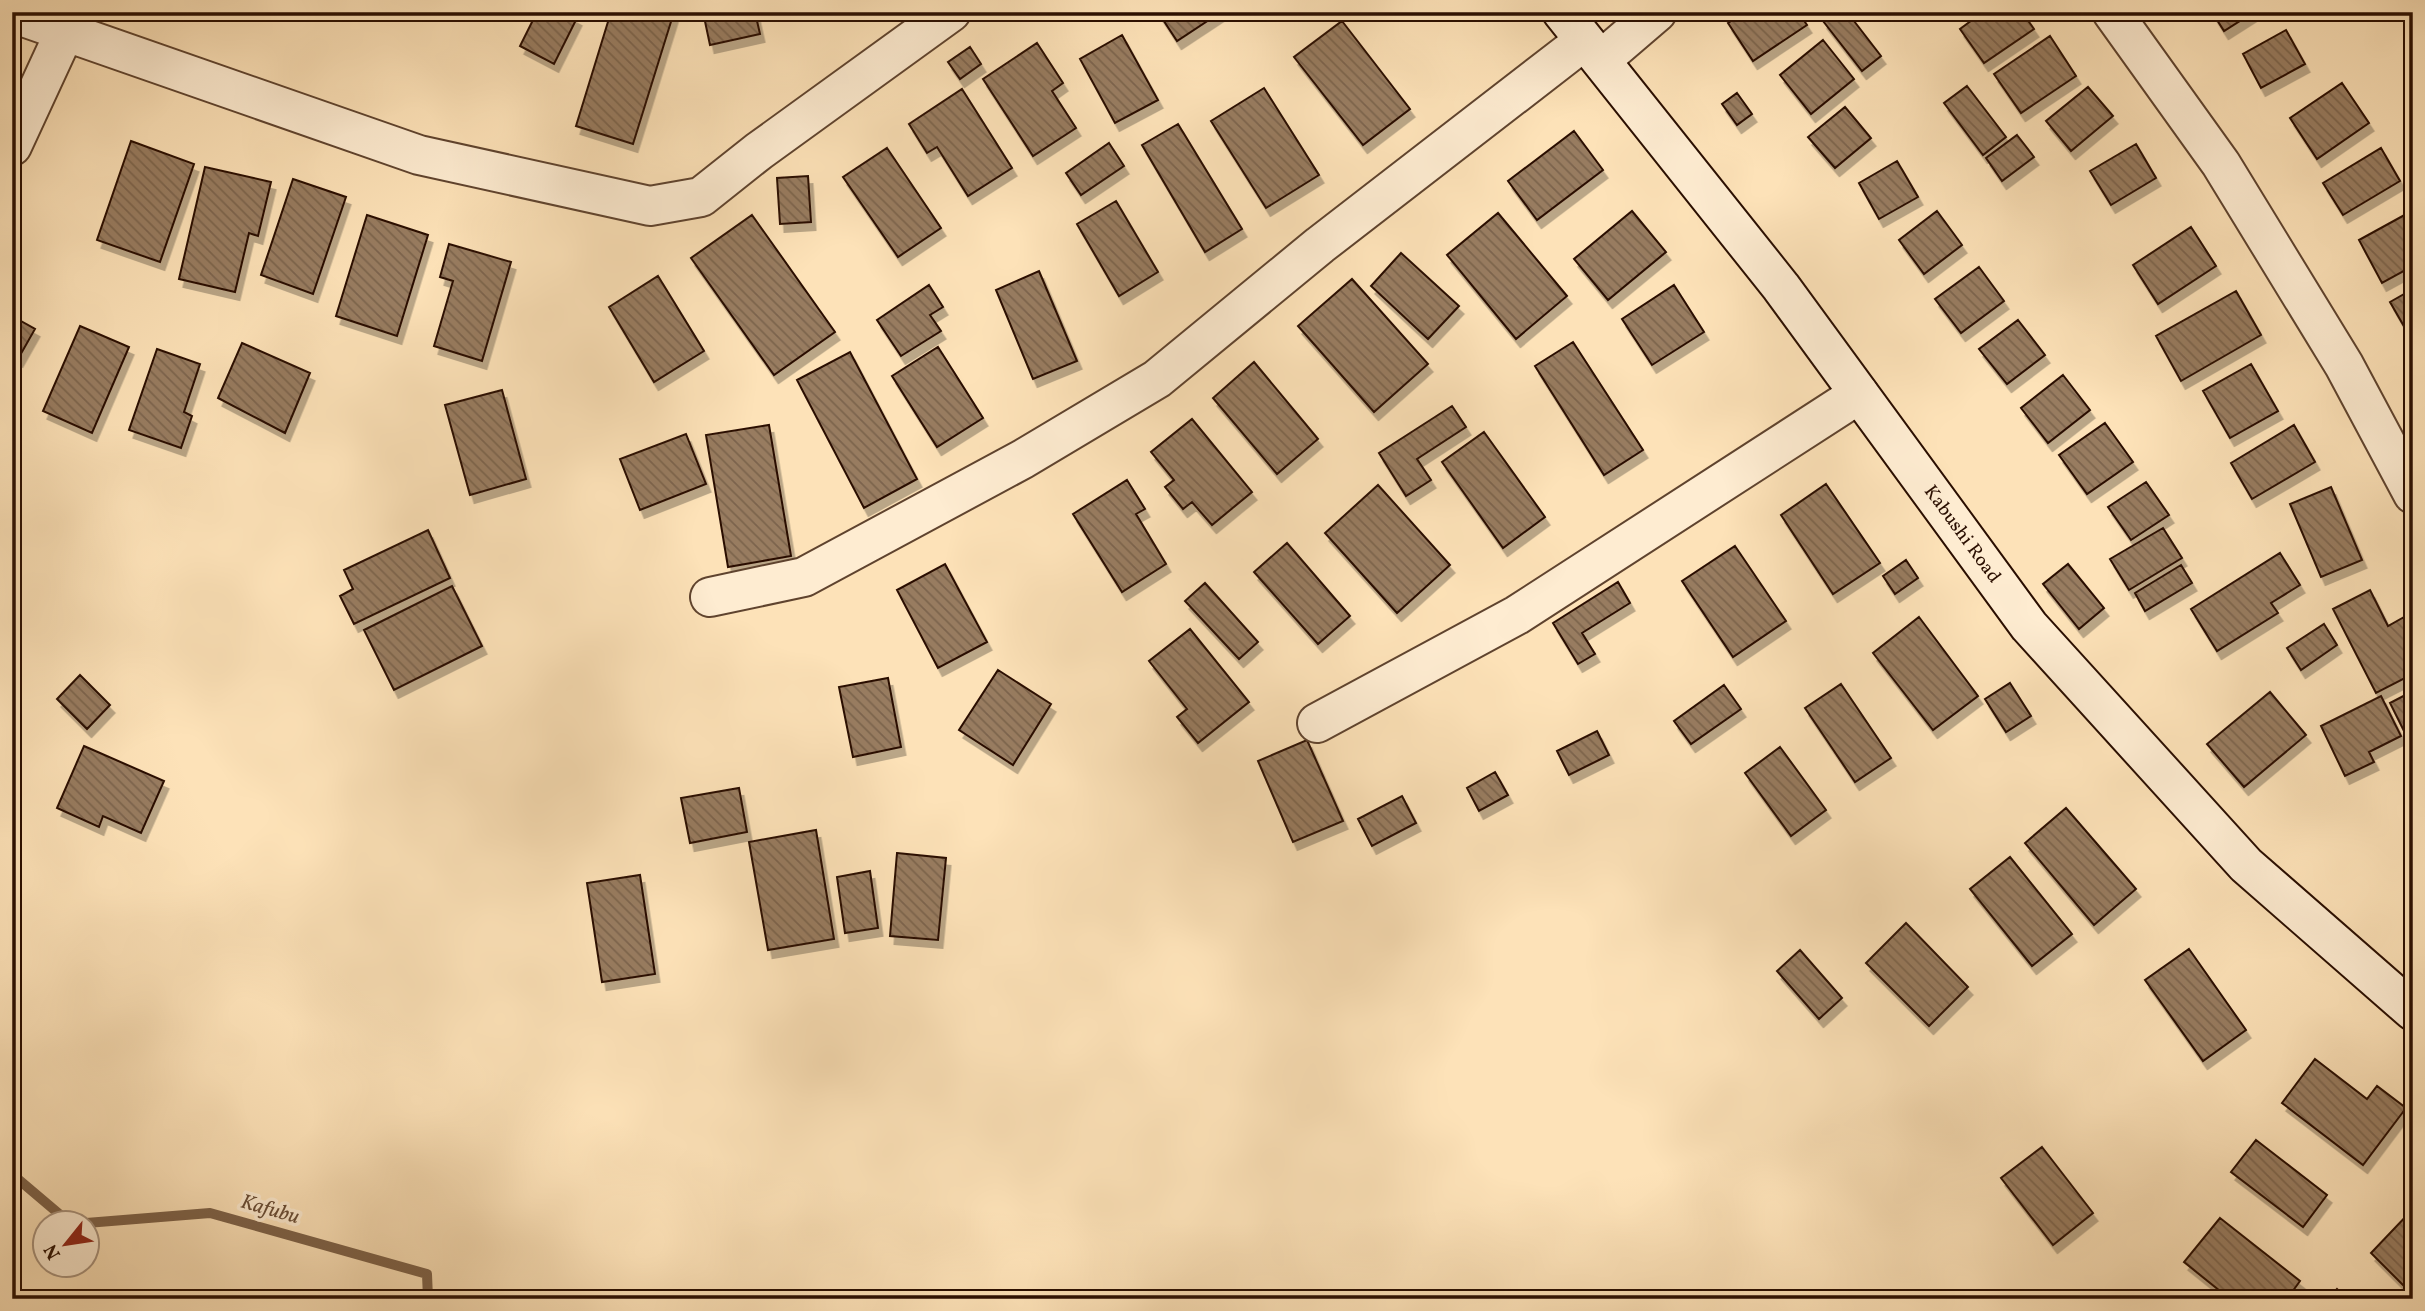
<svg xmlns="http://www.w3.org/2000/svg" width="2425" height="1311" viewBox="0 0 2425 1311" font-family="Vollkorn,serif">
<defs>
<pattern id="building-back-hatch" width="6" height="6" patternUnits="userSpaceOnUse" patternTransform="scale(1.75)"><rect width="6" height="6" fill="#987c60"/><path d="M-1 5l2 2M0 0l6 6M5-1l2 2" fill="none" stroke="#7c644d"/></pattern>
<filter id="shadow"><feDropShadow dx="4.5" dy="8" stdDeviation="0" flood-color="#0004"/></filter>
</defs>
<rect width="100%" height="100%" fill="#fde2b8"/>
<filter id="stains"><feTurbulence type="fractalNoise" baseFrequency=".00286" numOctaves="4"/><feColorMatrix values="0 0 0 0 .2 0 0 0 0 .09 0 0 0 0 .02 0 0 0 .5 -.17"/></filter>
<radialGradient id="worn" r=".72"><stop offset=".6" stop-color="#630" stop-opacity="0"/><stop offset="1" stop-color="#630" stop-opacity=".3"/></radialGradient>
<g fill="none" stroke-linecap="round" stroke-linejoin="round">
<path stroke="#7d6249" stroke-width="10" d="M12 1174 71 1224
M74 1224 210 1213 427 1274 428 1299"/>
</g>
<path fill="url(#building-back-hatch)" stroke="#2a0e00" stroke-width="2" filter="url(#shadow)" d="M537 12H566L577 18 554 64 520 46Z
M611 12H674L633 144 576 126Z
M703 12H755L760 34 710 45Z
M1158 12H1221L1177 41Z
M1745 12H1798L1807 25 1753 61 1728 23Z
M1835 12H1847L1881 56 1862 71 1823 21Z
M1983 12H2022L2034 29 1984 63 1960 29Z
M2212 12H2254L2224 31Z
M1342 21 1410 109 1363 145 1294 57Z
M2286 30 2305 64 2261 88 2243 54Z
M1122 35 1158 100 1115 123 1080 59Z
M2050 36 2076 76 2021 113 1994 74Z
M1823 40 1854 79 1811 114 1780 75Z
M1037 43 1063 83 1052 91 1076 128 1033 156 983 79Z
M970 47 981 64 960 79 948 62Z
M2342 83 2369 123 2317 159 2290 118Z
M1967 86 2006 137 1983 155 1944 103Z
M2088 87 2113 116 2071 151 2046 121Z
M1264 88 1319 175 1266 208 1211 121Z
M962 89 1012 168 968 196 937 147 927 153 909 124Z
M1737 93 1752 114 1737 125 1722 104Z
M1845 107 1871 138 1835 168 1808 137Z
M1178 124 1242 229 1205 252 1142 145Z
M1574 131 1603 170 1537 220 1508 181Z
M2017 135 2034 157 2002 181 1986 158Z
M131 141 194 164 160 262 97 240Z
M1109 143 1124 166 1081 195 1066 173Z
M2136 144 2156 178 2111 205 2090 171Z
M887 148 941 228 898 257 843 177Z
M2381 148 2400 181 2343 215 2323 183Z
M1897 161 1918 197 1879 219 1859 183Z
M205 167 271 182 258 236 249 233 235 292 179 279Z
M808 176 811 222 780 224 777 178Z
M293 179 346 197 313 294 261 275Z
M1116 201 1158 272 1119 296 1077 224Z
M1632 211 1666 252 1608 300 1574 259Z
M1937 211 1962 245 1924 274 1899 240Z
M2410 212 2413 266 2382 283 2359 240Z
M1498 213 1567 296 1516 339 1447 255Z
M367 215 428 235 397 336 336 316Z
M752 215 835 332 774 375 691 258Z
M2191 227 2216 266 2158 304 2133 265Z
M449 244 511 262 482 361 434 346 453 281 440 277Z
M1401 253 1459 306 1428 339 1371 286Z
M1979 267 2004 301 1961 333 1935 299Z
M1039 271 1077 361 1033 379 996 290Z
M658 276 704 351 654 382 609 307Z
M1352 279 1428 364 1374 412 1298 326Z
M929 285 943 307 930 315 941 331 901 356 877 320Z
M1674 285 1704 332 1652 365 1622 319Z
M2413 289V342L2390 302Z
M2236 291 2261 335 2181 381 2156 336Z
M12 316 35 329 18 359 12 356Z
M2018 320 2045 355 2007 384 1979 349Z
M80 326 129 347 92 433 43 411Z
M1573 342 1643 450 1604 475 1535 366Z
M242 343 310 373 285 433 218 398Z
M938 347 983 418 937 447 892 376Z
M157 349 200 364 184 412 192 416 181 448 129 430Z
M850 352 917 479 864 508 797 380Z
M1254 362 1318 439 1277 474 1213 398Z
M2251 364 2278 411 2230 438 2203 391Z
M2063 375 2090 410 2048 443 2021 408Z
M502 390 526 479 470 495 445 405Z
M1452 406 1466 427 1417 459 1431 480 1406 496 1379 453Z
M1192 419 1252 492 1212 525 1192 502 1183 509 1165 487 1174 480 1151 452Z
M2105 423 2133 462 2087 494 2059 455Z
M769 425 791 556 728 567 706 435Z
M2294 425 2315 462 2252 499 2231 463Z
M1484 432 1545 517 1503 548 1442 462Z
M686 434 706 484 640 510 620 459Z
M1127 480 1145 509 1136 514 1166 564 1122 592 1073 514Z
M2146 482 2169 515 2131 540 2108 507Z
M1826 484 1880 563 1833 594 1781 515Z
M1378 485 1450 565 1397 613 1325 533Z
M2331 487 2362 560 2321 577 2290 504Z
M2163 528 2182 558 2129 590 2110 559Z
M428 530 450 578 354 624 340 596 353 589 344 570Z
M1287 543 1350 616 1318 644 1254 572Z
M1735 546 1786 621 1733 657 1682 581Z
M2280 553 2300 585 2271 603 2278 613 2217 651 2191 609Z
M1906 560 1918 578 1895 594 1883 576Z
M945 564 987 642 938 668 897 590Z
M2068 564 2104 608 2079 629 2043 584Z
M2181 565 2192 583 2145 611 2135 593Z
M1618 582 1630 603 1582 633 1595 654 1578 664 1553 623Z
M1205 583 1258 642 1239 659 1185 601Z
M452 586 482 646 394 690 364 630Z
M2370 590 2388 626 2404 617 2413 634V674L2376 693 2333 609Z
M1919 617 1978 696 1933 730 1873 653Z
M2324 624 2337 645 2301 670 2287 648Z
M1190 629 1249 702 1198 743 1177 717 1187 709 1149 661Z
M998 670 1051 704 1013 765 959 730Z
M80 675 110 705 87 729 57 699Z
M888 678 901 747 853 757 839 687Z
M2010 683 2031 716 2006 732 1985 699Z
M1841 684 1891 758 1855 782 1805 708Z
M1724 685 1741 709 1691 744 1674 721Z
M2413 691V749L2390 703Z
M2270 692 2306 735 2244 787 2207 744Z
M2381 696 2401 736 2369 752 2374 762 2345 776 2321 726Z
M1597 731 1609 755 1569 775 1557 751Z
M1307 740 1343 821 1293 842 1258 761Z
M84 746 164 781 141 833 103 816 99 827 57 808Z
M1780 747 1826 810 1791 836 1745 773Z
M1495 772 1508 795 1479 811 1467 788Z
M739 788 747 832 690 843 681 798Z
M1402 796 1416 823 1372 846 1358 819Z
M2066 808 2136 889 2094 925 2025 843Z
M816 830 834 939 768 950 749 842Z
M897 853 946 858 938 940 890 936Z
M2010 857 2072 934 2032 966 1970 889Z
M870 871 878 928 845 933 837 877Z
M640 875 655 974 602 982 587 883Z
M1906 923 1968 987 1929 1026 1866 963Z
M2189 949 2246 1030 2203 1061 2145 980Z
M1800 950 1842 998 1819 1019 1777 971Z
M2315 1059 2367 1099 2377 1086 2406 1108 2363 1165 2282 1103Z
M2256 1140 2327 1195 2303 1227 2231 1172Z
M2042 1147 2093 1213 2053 1245 2001 1178Z
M2412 1210 2413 1211V1295L2371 1253Z
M2220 1218 2300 1281 2287 1299H2230L2184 1262Z
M2337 1289 2348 1299H2328Z"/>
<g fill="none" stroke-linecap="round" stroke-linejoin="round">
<defs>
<path id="minor" d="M2112 12 2221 164 2344 365 2413 494
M12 13 419 155 650 206 701 197 759 151 951 12
M1601 60 1657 12
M12 146 74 12
M710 597 804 577 1023 459 1157 379 1320 245 1584 41
M1317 723 1517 615 1859 394"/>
<g id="secondary">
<path id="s1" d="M1562 12 1781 287 2029 626 2246 865 2413 1011"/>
</g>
</defs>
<use href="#minor" stroke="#5f432e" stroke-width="42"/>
<use href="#secondary" stroke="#2a0e00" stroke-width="42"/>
<use href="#minor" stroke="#feecd1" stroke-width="38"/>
<use href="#secondary" stroke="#feecd1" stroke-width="38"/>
</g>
<g text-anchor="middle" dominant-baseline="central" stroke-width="7" stroke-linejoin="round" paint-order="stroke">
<g font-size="19" fill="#2a0e00" stroke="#feecd1">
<text stroke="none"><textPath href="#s1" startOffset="658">Kabushi Road</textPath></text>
</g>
<g font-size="21" font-style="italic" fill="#694d36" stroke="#feecd1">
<text transform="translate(270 1210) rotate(16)">Kafubu</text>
</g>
</g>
<rect width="2425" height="1311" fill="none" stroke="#fde2b8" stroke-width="42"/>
<rect x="14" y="14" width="2397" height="1283" fill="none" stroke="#2a0e00" stroke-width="3.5"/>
<rect x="21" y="21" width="2383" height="1269" fill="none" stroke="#2a0e00" stroke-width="2"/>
<g transform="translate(66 1244) rotate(240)"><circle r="33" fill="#feecd1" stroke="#a9937d" stroke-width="2"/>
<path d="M0-5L12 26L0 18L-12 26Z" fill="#8f2418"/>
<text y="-10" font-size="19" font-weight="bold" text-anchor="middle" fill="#2a0e00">N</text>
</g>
<rect width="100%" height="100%" filter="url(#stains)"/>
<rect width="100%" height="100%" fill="url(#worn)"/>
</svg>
